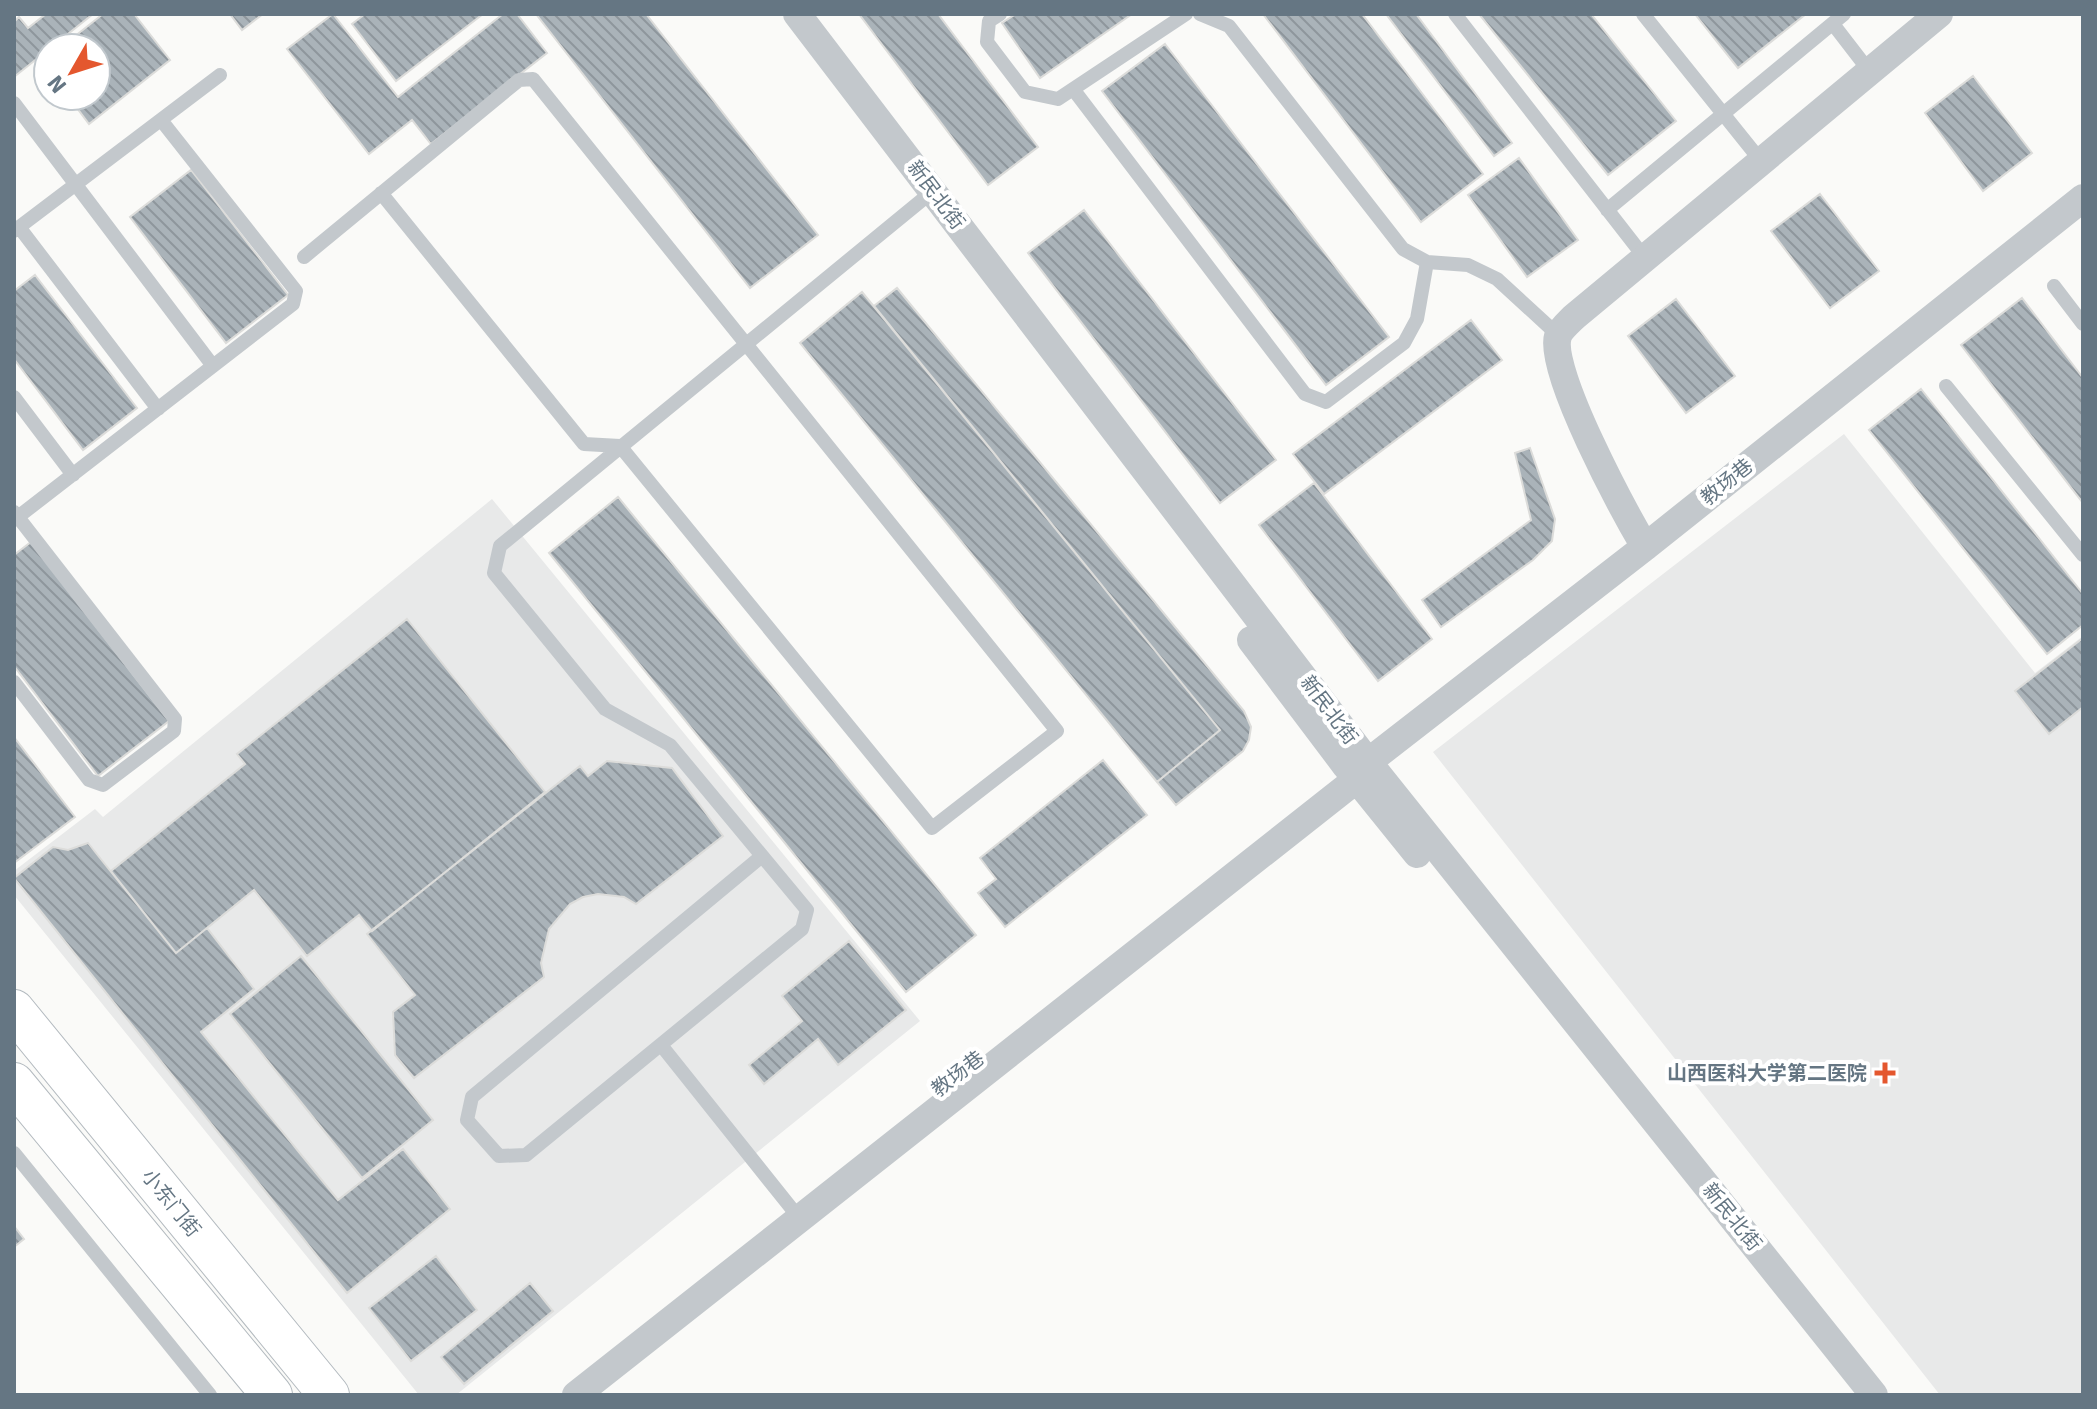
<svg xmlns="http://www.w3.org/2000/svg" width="2097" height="1409" viewBox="0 0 2097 1409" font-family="Signika,'Noto Sans SC',sans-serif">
<defs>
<pattern id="building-back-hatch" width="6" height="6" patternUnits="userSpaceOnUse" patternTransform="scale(2)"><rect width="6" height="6" fill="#aab3b9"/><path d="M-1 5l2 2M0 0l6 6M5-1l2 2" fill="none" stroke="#8e969c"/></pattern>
</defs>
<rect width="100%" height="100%" fill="#fafaf8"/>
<path fill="#e8e9e9" d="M1844 434 2035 673 2083 636V1395H1940L1433 752Z
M492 499 920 1021 456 1395H419L14 895V871L95 809 103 817Z"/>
<path fill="url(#building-back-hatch)" stroke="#dcdcda" stroke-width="2" d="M46 14H93L14 77V22L19 17 28 28Z
M103 14H134L170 60 89 124 68 96H96V48H60Z
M230 14H263L242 30Z
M333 14 398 97 503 14H517L547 53 431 144 412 120 369 154 287 49Z
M365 14H483L396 81 352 24Z
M536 14H646L818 235 750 288Z
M859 14H938L1038 147 988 185Z
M1016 14H1132L1040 78 1002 23Z
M1263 14H1362L1483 174 1421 222Z
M1386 14H1416L1512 143 1494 156Z
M1479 14H1591L1676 121 1608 175Z
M1695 14H1806L1738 68Z
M1165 44 1389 337 1326 385 1102 91Z
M1973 76 2032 153 1983 191 1925 113Z
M1519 158 1578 240 1527 277 1468 195Z
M191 170 288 295 226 343 130 217Z
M1820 194 1879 271 1830 308 1771 231Z
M1084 210 1276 460 1220 503 1028 253Z
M35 275 137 408 83 450 14 359V291Z
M897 288 1244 711 1251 727 1249 740 1243 751 1176 805 1157 782 1220 730 874 306Z
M862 292 1220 730 1157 782 800 343Z
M2022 298 2083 378V503L1961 345Z
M1676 299 1735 376 1686 413 1628 336Z
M1471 320 1502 360 1324 494 1293 454Z
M1921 389 2083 594V625L2047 654 1869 430Z
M1530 448 1555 519 1552 541 1533 560 1441 627 1422 600 1531 520 1515 453Z
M1314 483 1432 639 1378 681 1259 525Z
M618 497 976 935 906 992 549 553Z
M31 542 169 721 98 776 14 666V555Z
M407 619 545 792 372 931 359 915 307 956 254 890 176 953 111 871 245 764 237 754Z
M2083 638V707L2049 734 2015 691Z
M14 737 75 817 14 863Z
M1103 760 1147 815 1005 927 978 893 996 879 980 858Z
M607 761 672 768 723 836 636 904 624 897 598 894 583 897 570 904 549 929 541 963 544 977 414 1078 395 1055 393 1012 415 995 367 934 580 766 588 776Z
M88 843 176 953 207 928 254 989 201 1032 338 1200 403 1149 450 1209 347 1293 14 878 53 847 68 850Z
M849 941 906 1010 838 1065 818 1039 764 1084 749 1065 802 1021 782 996Z
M301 956 433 1120 362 1178 230 1014Z
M14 1226 24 1239 14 1247Z
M436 1256 477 1310 411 1361 369 1308Z
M530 1283 553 1311 464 1384 441 1357Z"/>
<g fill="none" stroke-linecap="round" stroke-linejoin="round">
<defs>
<path id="secondary" d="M14 1010 329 1395
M14 1083 272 1395"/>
</defs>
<use href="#secondary" stroke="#b3babf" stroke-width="42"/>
<path stroke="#c3c8cc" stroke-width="14" d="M1000 14 989 21 987 42 1025 92 1058 99 1186 14
M1200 14 1229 26 1403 249 1427 262 1468 265 1497 279 1558 335
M1455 14 1645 258
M1643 14 1761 161
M1833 24 1870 72
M1073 89 1305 394 1326 402 1404 343 1417 319 1427 262
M14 103 213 366
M1607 210 1844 14
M19 227 158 409
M14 231 220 75
M304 257 519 80 533 79 1057 731 932 828 620 446 584 444 381 193
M2054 286 2083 324
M1946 386 2083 555
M14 397 73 475
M14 520 293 304 296 291 161 120
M14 682 89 780 103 785 174 731 175 719 14 512
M762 856 472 1097 467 1120 499 1156 526 1155 802 929 807 910 670 745 605 709 494 573 500 546 933 191
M661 1045 800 1219
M14 1153 210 1395"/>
<path stroke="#c3c8cc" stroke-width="28" d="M797 14 1368 762 1874 1395
M1645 547C1625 513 1547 370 1558 336 1560 330 1569 322 1574 317L1939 14
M1251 640 1346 766 1417 854
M576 1395 1357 779 1368 762 1645 547 2083 198"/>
<use href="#secondary" stroke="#fff" stroke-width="40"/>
</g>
<path fill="#e4572e" stroke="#fff" stroke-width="3" d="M1881 1061h8v8h8v8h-8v8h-8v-8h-8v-8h8z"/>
<g text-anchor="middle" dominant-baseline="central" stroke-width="8" stroke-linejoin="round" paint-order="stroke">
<g font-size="20" fill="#657683" stroke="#fff">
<text transform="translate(936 195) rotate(53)">新民北街</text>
<text transform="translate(1727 482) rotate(-39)">教场巷</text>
<text transform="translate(1329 710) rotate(53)">新民北街</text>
<text transform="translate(958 1074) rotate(-38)">教场巷</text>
<text transform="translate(171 1203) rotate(51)">小东门街</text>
<text transform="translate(1732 1217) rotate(51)">新民北街</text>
</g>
<g font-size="20" font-weight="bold" fill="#657683" stroke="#fff" text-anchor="end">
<text x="1867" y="1073">山西医科大学第二医院</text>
</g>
</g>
<rect width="2097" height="1409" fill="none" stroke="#657683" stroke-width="32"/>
<g transform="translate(72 72) rotate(231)"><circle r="38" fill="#ffffff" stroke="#c1c8cd" stroke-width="2"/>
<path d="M0-6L14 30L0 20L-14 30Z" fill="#e4572e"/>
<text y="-12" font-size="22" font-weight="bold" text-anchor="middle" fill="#657683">N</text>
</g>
</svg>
